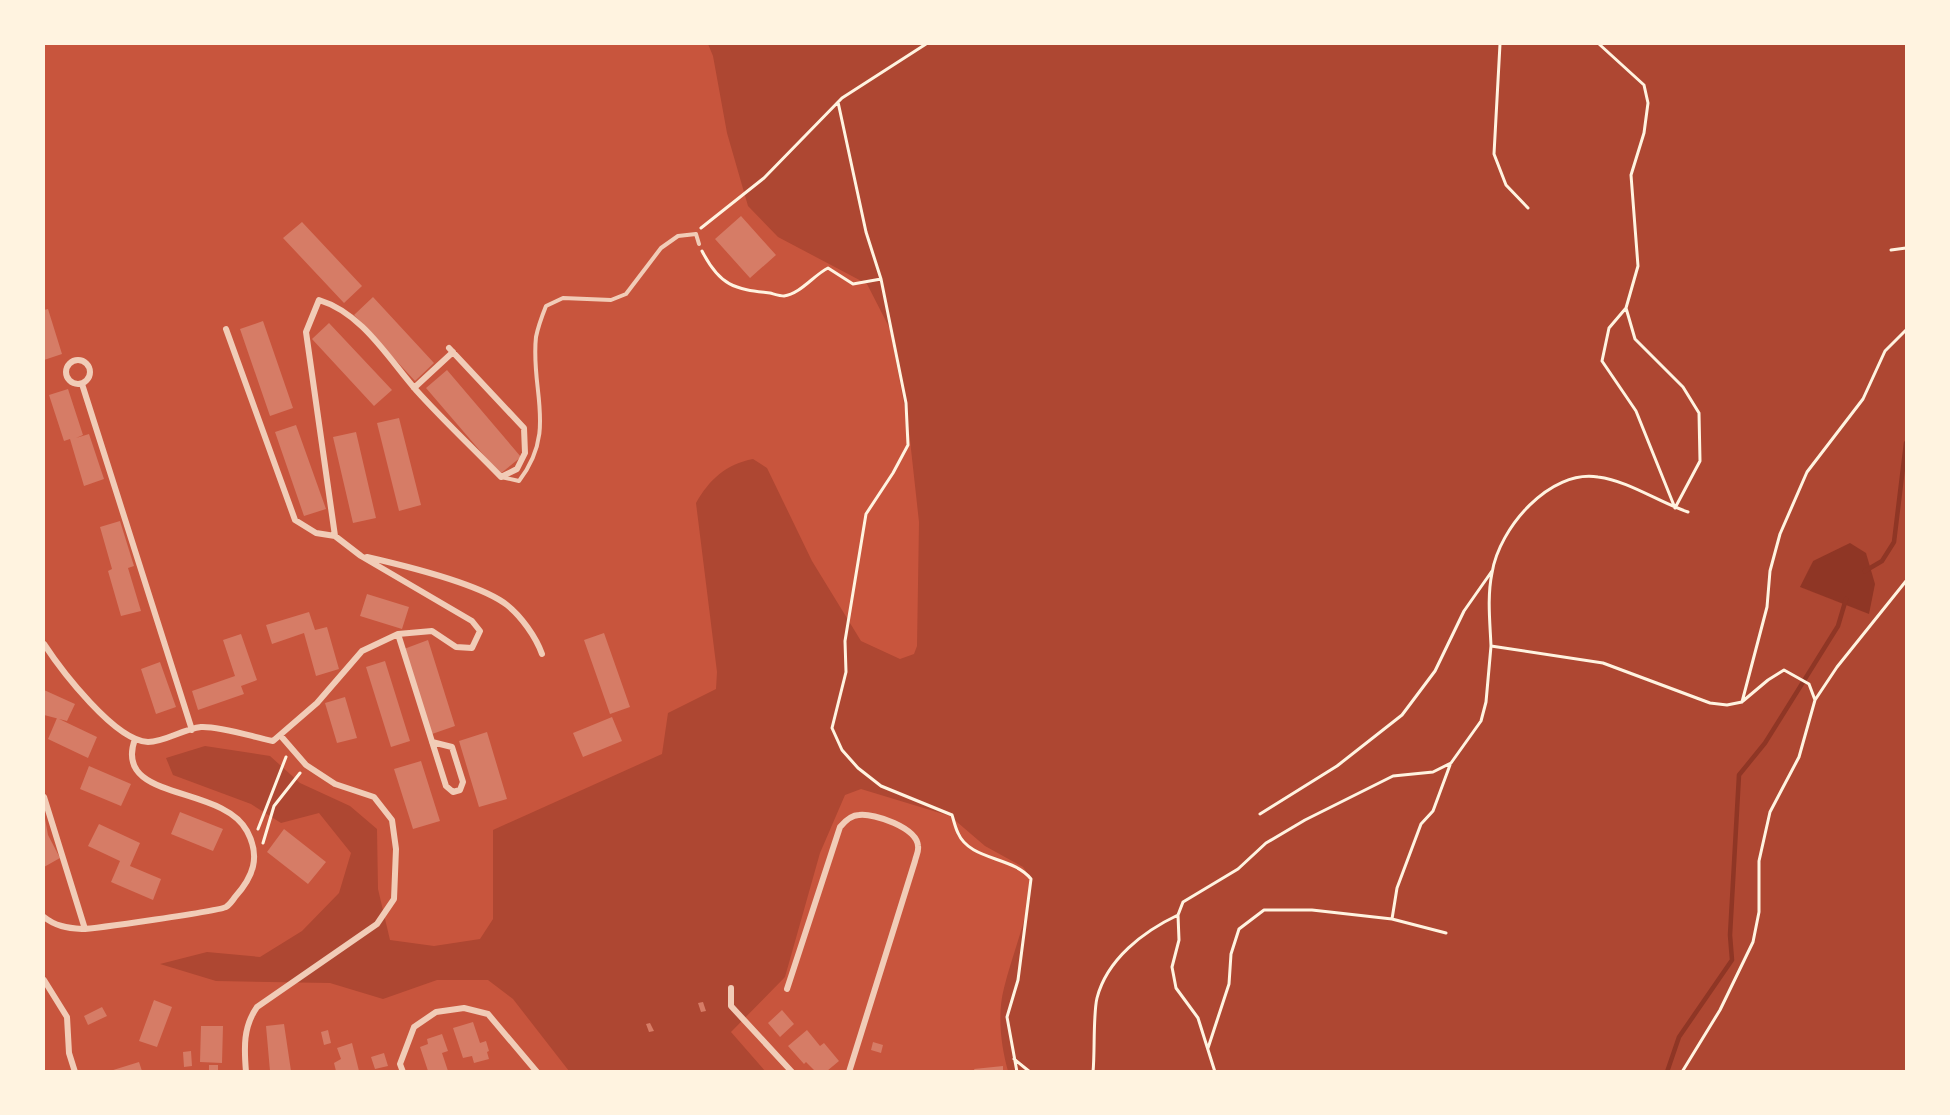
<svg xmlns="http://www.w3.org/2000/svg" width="1950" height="1115" viewBox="0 0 1950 1115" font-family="'DejaVu Sans',sans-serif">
<rect width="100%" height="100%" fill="#c8553d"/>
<path fill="#ae4732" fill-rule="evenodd" d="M708 44H1906V1071H1008C1001 1046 997 1014 1004 988 1013 951 1029 917 1031 879L1023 867 985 846 950 816 861 789 845 795 820 853 785 977 731 1032 765 1071H569L513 999 488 980H437L383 999 330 983 216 981 160 964 207 952 260 957 302 931 339 893 351 853 319 813 281 823 251 804 173 775 166 758 205 746 270 756 300 783 350 806 377 829 378 889 390 940 434 946 480 939 493 919V830L662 754 668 713 716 689 717 672 696 503C709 480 726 464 753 459L767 468 812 561 861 641 900 659 914 654 917 646 919 522 909 431 890 329 867 284 778 237 748 206 727 133 713 56ZM1866 553 1868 613 1801 587 1813 561Z"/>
<path fill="#8f3625" d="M1850 543 1866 553 1875 584 1869 614 1800 587 1813 561Z"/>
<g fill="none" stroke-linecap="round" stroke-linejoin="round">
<path stroke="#8f3625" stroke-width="4.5" d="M1865 571 1882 561 1894 542 1906 443
M1667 1072 1679 1037 1732 960 1730 935 1739 775 1765 743 1838 626 1846 599"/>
</g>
<path fill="#d67c66" d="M741 216 776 255 750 278 715 239Z
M302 222 362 286 344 303 283 238Z
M373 297 434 363 415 381 354 315Z
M48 309 62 354 44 360V310Z
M263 321 293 408 270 416 240 329Z
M329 323 392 390 374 406 312 339Z
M447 370 521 457 500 474 426 388Z
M68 389 83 435 76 438 89 434 104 479 84 486 70 439 64 441 49 395Z
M399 418 421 505 399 511 377 423Z
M296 425 326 509 304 516 275 432Z
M356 432 376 518 353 523 333 437Z
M120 521 134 566 128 568 141 611 121 616 108 571 112 569 100 527Z
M367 594 409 607 402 629 360 616Z
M309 612 315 630 327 627 339 669 316 676 304 633 272 644 266 625Z
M604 633 630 707 610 714 584 640Z
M241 634 257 680 241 686 244 694 198 710 192 691 235 676 223 640Z
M428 640 455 726 432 734 404 649Z
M385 661 410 741 391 747 366 667Z
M160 662 176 707 156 714 141 669Z
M44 690 75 704 67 721 44 715Z
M345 697 357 738 337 743 325 703Z
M612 717 622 741 583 757 573 733Z
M57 718 97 737 88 758 48 739Z
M487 732 507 799 479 807 459 741Z
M421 761 440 821 413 829 394 769Z
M89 766 131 784 121 806 80 789Z
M180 812 223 829 213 851 171 834Z
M44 813 48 835 60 858 44 867Z
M99 824 140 843 130 866 161 879 153 900 111 882 120 861 88 846Z
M284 829 326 862 308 884 267 852Z
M154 1000 172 1007 157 1047 139 1041Z
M703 1002 706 1011 701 1012 698 1003Z
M102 1007 107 1016 88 1025 84 1016Z
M782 1010 794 1024 780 1037 768 1023Z
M473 1022 480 1043 486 1041 489 1051 487 1052 489 1059 474 1063 472 1056 463 1058 453 1028Z
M650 1023 654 1031 649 1032 646 1024Z
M284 1024 291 1071H270L266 1026Z
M201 1026H223L222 1063 200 1062Z
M328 1030 331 1043 324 1045 321 1032Z
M807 1030 820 1046 824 1043 839 1061 827 1071H815L806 1062 804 1064 788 1046Z
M442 1034 448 1051 442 1053 448 1071H428L420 1047 428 1044 427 1039Z
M873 1042 883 1045 881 1053 871 1050Z
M352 1043 359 1071H336L334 1063 341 1059 337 1048Z
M191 1051 192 1066 184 1067 183 1052Z
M384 1053 388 1066 375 1069 371 1057Z
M139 1062 142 1071H110Z
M209 1065H218V1071H209Z
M1003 1066V1071H975L974 1069Z"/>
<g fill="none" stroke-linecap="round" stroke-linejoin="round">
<path stroke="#fff3e0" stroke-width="3" d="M1500 44 1494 154 1506 185 1528 208
M1599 44 1644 85 1648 103 1644 133 1631 175 1638 266 1626 308 1635 339 1683 387 1699 413 1700 461 1675 508
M838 102 866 232 881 279 906 403 908 445 893 473 866 514 845 641 846 672 832 728 842 750 858 768 881 786 952 815C954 821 955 827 958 833 970 861 1013 856 1031 879L1018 980 1007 1017 1017 1072
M701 228 764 178 842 98 926 44
M1891 250 1906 248
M702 251C720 286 734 289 770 293 774 294 780 296 784 296 800 294 814 275 828 268L853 284 881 279
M1626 308 1609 328 1602 361 1636 411 1675 508
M1491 646C1490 622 1487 597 1492 573 1499 528 1550 469 1598 477 1629 481 1658 502 1688 512
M1743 701 1768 680 1784 670 1809 684 1815 700
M1260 814 1337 766 1402 715 1435 671 1464 611 1492 571
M258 829 286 757
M263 843 274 806 300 773
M1392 919 1397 888 1421 824 1433 811 1450 765
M1208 1048 1229 984 1231 954 1239 929 1264 910H1312L1392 919 1446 933
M1014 1059 1030 1072
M1093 1072C1095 1053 1093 1014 1097 998 1107 959 1144 931 1178 915
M1215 1072 1198 1018 1176 988 1172 967 1179 940 1178 915 1183 902 1238 869 1266 843 1305 820 1393 776 1433 772 1451 763 1481 721 1486 702 1491 646 1603 663 1710 703 1727 705 1742 702 1767 607 1770 571 1780 534 1807 472 1863 399 1885 351 1906 330
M1682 1072 1720 1010 1753 942 1759 912V861L1770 812 1799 757 1815 700 1837 667 1906 581"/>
<path stroke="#f1ccb7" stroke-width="4" d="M501 477 519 481C558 430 530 391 536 337 538 327 542 316 546 306L563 298 611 300 626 294 661 248 678 236 696 234 699 244"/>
<path stroke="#f1ccb7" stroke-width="6" d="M226 329 295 520 316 533 335 536
M66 372a12 12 0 1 1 24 0a12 12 0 1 1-24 0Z
M82 384 192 730
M414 388 453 352
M367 557C402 565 479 583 507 605 521 616 536 637 542 654
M398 634 446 786 453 792 460 790 463 782 452 747 432 742
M44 644C61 670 115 741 148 742 165 742 183 729 201 727 220 726 253 737 273 741L317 703 362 651 398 634 432 631 456 647 472 648 480 631 472 621 361 556 335 536 306 332 319 300C362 313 388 358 416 390 443 420 473 448 501 477L517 469 525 453 524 428 449 348
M44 797 85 929
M44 917C55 926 67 928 82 929 93 929 219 911 226 907 229 905 233 900 235 897 253 877 261 857 247 831 222 784 112 802 135 739
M44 980 67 1017 69 1053 75 1072
M731 988V1006L792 1072
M787 989 840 827C845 821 851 815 859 815 875 813 917 828 918 846 919 851 916 856 915 861L849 1072
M246 1072C244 1048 243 1027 257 1007L377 924 394 899 396 849 392 820 374 797 335 784 306 765 280 735
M403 1072 400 1064 414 1027 436 1012 464 1008 488 1014 537 1072"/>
</g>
<rect width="1950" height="1115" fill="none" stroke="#fff3e0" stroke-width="90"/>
</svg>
